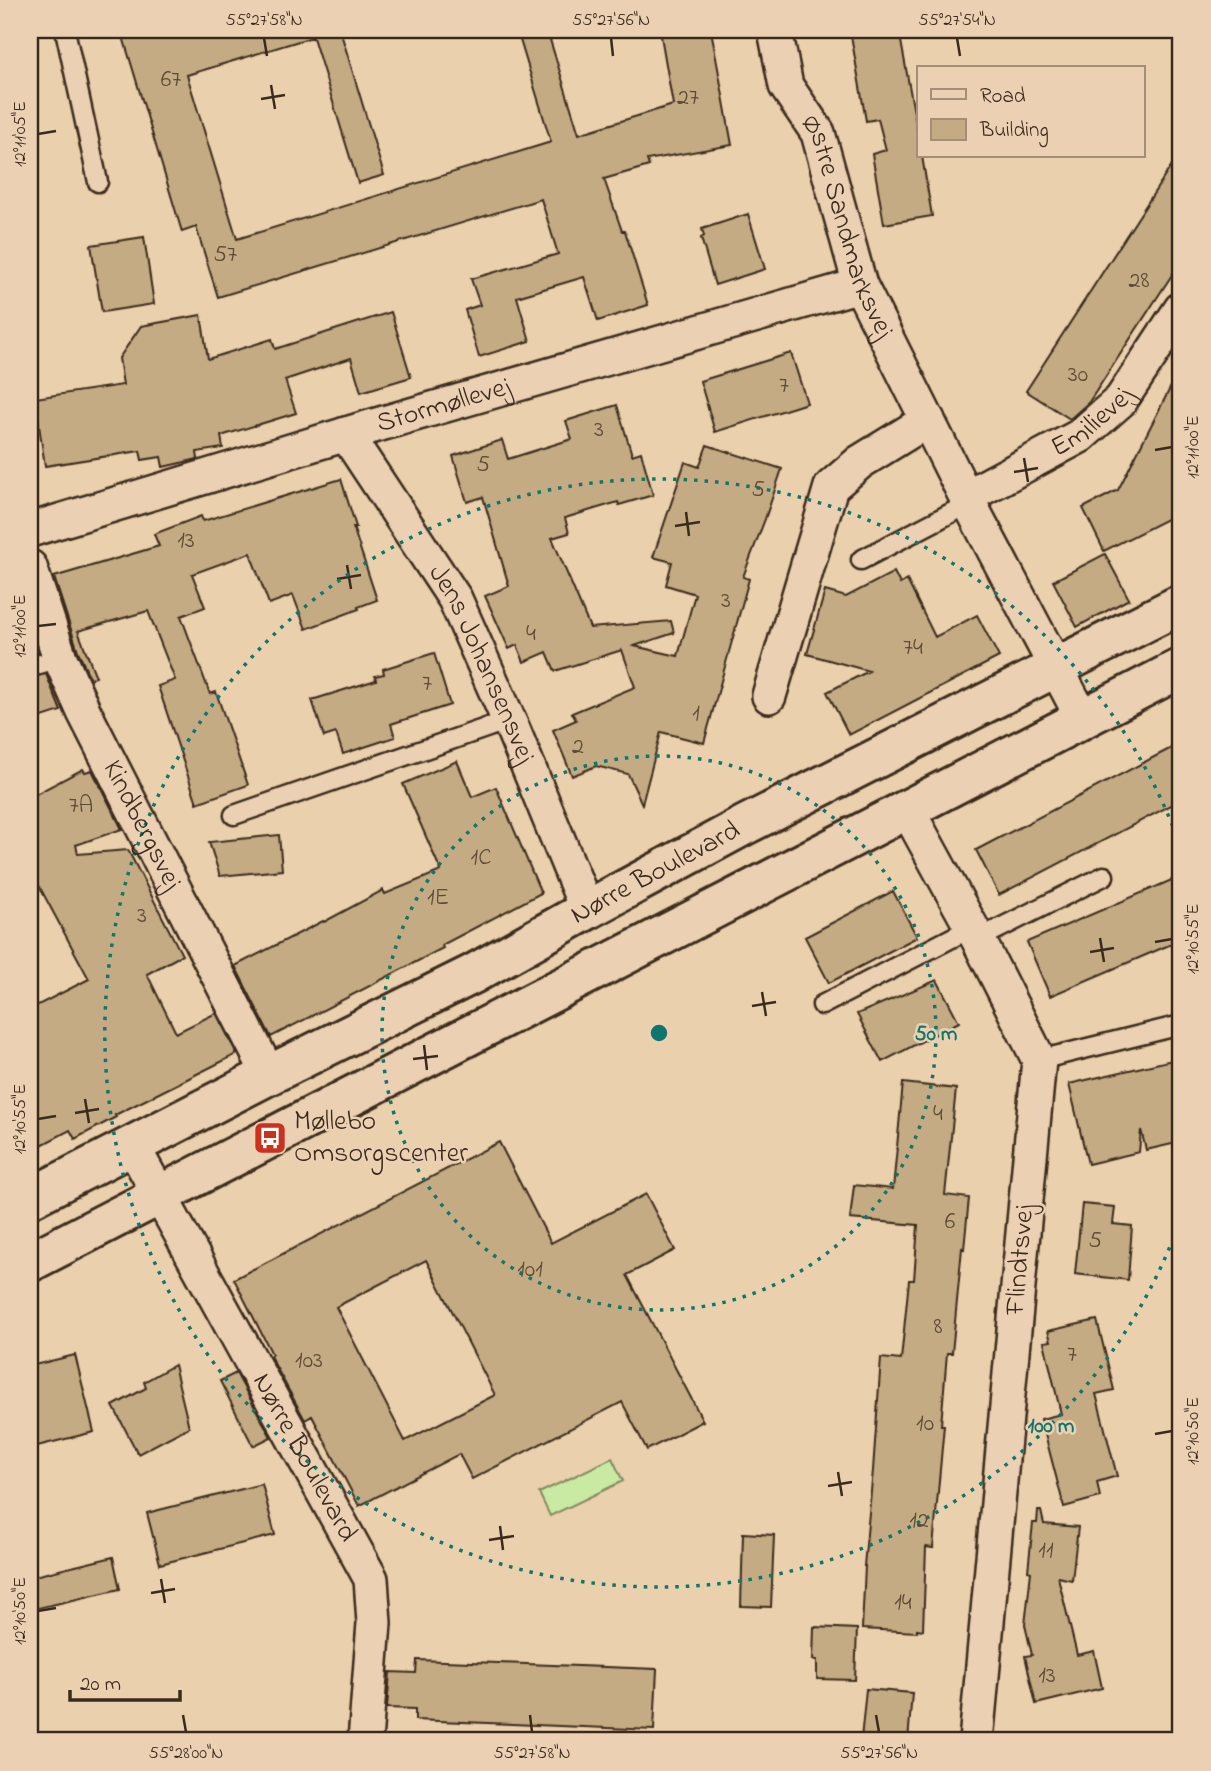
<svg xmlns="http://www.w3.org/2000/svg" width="1211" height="1771" viewBox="0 0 1211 1771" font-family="'Indie Flower',sans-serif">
<rect width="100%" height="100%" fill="#ebd0ad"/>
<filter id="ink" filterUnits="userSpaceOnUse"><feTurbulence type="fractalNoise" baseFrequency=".0143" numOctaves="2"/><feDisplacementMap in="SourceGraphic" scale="14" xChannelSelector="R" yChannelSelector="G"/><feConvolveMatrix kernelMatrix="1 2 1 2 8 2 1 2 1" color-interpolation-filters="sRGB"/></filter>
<g filter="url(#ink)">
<path fill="#c8eaa3" stroke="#828a60" stroke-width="2" d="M612 1458 623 1481 550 1516 539 1493Z"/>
<path fill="#c4ab83" stroke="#3b2a1e" stroke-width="2" fill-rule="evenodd" d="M121 30H340L384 175 358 183 311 31 312 37 187 75 237 239 551 142 517 30H547L579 134 673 105 660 30H711L732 145 647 160 649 166 604 179 622 231H625L648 305 598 321 584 277 517 297 530 341 479 357 465 310 480 305 471 279 558 254 541 199 218 297 196 227 182 232Z
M850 30H899L919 140V156H922L932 216 884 224 872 154 886 150 878 119 866 121Z
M1181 151V261L1089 402 1070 419 1026 391Z
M748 214 765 269 715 285 701 238 704 236 702 229Z
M144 237 154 304 102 312 91 245Z
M391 312 411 377 361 392 351 358 285 380 296 413 221 436 223 448 197 452 198 459 163 467 161 457 142 460 140 451 45 466 35 398 123 385 119 358 141 326 201 315 208 359 272 339 275 349Z
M791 353 807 403 715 432 700 381Z
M1181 367V512L1104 551 1083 508 1118 490Z
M617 405 632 455 641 452 653 495 619 505 618 502 565 518 569 533 552 538 590 628 671 621 674 633 634 646 678 656 695 594 666 585 672 562 653 557 685 462 699 467 707 445 782 469 765 519 743 577 749 579 704 743 661 732 642 804 628 774 596 766 572 776 553 730 576 720 572 713 635 687 622 650 555 671 547 652 524 662 517 645 509 649 485 596 509 586 483 497 467 502 453 456 502 440 508 459 572 439 566 421Z
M341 479 356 527H353L377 600 358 607 359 609 306 629 293 595 269 604 250 553 192 574 205 607 181 616 210 694 216 692 248 785 197 803 158 686 175 680 148 611 78 631 96 677 90 679 78 651 54 577 159 546 154 534 201 516 203 521Z
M1105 554 1129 599 1077 627 1053 581Z
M894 572 900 584 907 580 935 637 977 615 999 657 849 735 827 692 869 671 807 654 825 591 846 597Z
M30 628 38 653 30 655Z
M434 653 450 705 391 724 395 737 343 754 336 733 324 737 312 700 376 680 375 676 384 674 383 669Z
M46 674 61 711 30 721V678Z
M1181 743V800L999 895 976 850Z
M457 761 472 797 496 787 541 893 442 945 443 948 271 1037 235 966 323 921 324 922 383 890 385 894 441 871 403 784Z
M83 769 85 772 92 770 122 829 76 845 78 854 128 850 182 955 147 974 176 1033 216 1013 237 1054 115 1115 116 1117 75 1139 70 1130 30 1151V1009L89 979 30 869V797Z
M279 835 282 870 220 876 209 842Z
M1181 876V940L1050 996 1027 942Z
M893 891 917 937 829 983 805 937Z
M937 980 959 1022 882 1062 857 1014Z
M1181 1058V1142L1146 1150 1141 1130 1139 1152 1088 1164 1069 1084Z
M903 1083 956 1089 945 1195 969 1198 964 1249 962 1248 952 1353H947L941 1425H944L933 1548 926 1547 923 1630 917 1629V1632L862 1629 865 1566H864L873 1470 881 1358 901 1360 909 1280H914L918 1225 850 1219 854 1185 893 1189Z
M499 1142 551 1243 646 1194 675 1250 627 1275 703 1421 647 1450 622 1402 472 1479 459 1454 359 1506 312 1416 305 1420 270 1356 272 1354 234 1279ZM426 1260 495 1395 405 1441 336 1307Z
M1082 1204 1115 1207 1113 1224 1132 1226 1128 1280 1075 1274Z
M1097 1320 1114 1390 1096 1394 1117 1476 1097 1482 1100 1497 1064 1507 1041 1419 1061 1414 1044 1342 1051 1341 1048 1331Z
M75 1355 94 1432 33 1447 30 1430V1366Z
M174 1365 189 1427 138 1454 113 1406 146 1388 144 1382Z
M236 1373 271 1437 253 1446 220 1381Z
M262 1484 275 1535 160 1564 147 1513Z
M1038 1511H1041L1044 1524 1078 1527 1072 1580 1058 1577 1077 1655 1094 1651 1102 1688 1036 1704 1025 1656 1032 1655 1025 1625 1031 1572 1028 1571 1033 1523H1037Z
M743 1533 774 1535 771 1607 741 1606Z
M113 1557 120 1589 30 1610V1577Z
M814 1627 857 1629 855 1680 817 1679V1660H813Z
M417 1660 657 1669 654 1730 415 1720V1709L387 1708 390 1672 416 1673Z
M866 1689 912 1693 908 1741 861 1739Z"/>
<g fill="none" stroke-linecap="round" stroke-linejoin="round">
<defs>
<path id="service" d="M65 30 98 182
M861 560 970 503
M30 667 60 658
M234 815 509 720
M978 939 1104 876
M822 1005 971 928
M1039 1060 1181 1025"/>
<g id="minor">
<path id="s1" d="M775 30 786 86 818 133 860 285 966 497 1083 719"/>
<path id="s2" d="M346 434 455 599 514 732 587 910"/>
<path id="s3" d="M966 497 1080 436 1121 400 1181 309"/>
<path id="s4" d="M30 530 363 429 860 285"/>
<path id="s5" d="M30 567 60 658 84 712 269 1075"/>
<path d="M769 696 831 487 860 462 928 420"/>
<path d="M907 809 978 939 1039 1060 976 1741"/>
<path id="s6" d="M132 1145 371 1579 374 1623 365 1741"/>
</g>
<g id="tertiary">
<path id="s7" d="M30 1198 269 1075 473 974 587 910 745 825 1181 604"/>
<path d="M30 1262 1181 668"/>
</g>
</defs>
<use href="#service" stroke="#3b2a1e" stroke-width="23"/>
<use href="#minor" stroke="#3b2a1e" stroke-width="38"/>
<use href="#tertiary" stroke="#3b2a1e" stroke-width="44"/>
<use href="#service" stroke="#ecd0b3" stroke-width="18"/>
<use href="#minor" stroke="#ecd0b3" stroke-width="33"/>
<use href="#tertiary" stroke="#ecd0b3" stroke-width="38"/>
</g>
</g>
<path fill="none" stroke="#3b2a1e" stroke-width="2.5" d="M264 38 267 56M611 38 613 56M957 38 960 56M271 85 275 109M261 99 285 95M38 134 56 131M1155 450 1172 447M1024 458 1028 482M1014 472 1038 468M686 512 689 536M675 526 700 522M347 565 351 589M337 579 361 575M38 626 56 624M1100 938 1104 962M1155 942 1172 939M1090 952 1114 948M762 992 766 1016M752 1006 776 1002M424 1045 427 1070M413 1059 438 1056M85 1099 89 1123M75 1113 99 1109M38 1119 56 1116M1155 1434 1172 1431M838 1472 842 1496M828 1486 852 1482M500 1526 503 1550M489 1540 514 1536M161 1579 165 1603M151 1593 175 1589M38 1611 56 1608M183 1715 186 1732M530 1715 532 1732M876 1715 879 1732"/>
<g fill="none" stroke="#0f766e" stroke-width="3.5" stroke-dasharray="3.5 7">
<circle cx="659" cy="1033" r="277"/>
<path d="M1181 1218A554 554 0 1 1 1181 848"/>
</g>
<defs>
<symbol id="bus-square" viewBox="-11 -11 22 22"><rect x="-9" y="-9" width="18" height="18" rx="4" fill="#c8321e" stroke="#ecd0b3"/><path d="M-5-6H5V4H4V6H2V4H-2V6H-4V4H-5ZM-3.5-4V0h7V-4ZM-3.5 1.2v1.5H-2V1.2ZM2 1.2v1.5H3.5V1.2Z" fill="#fff"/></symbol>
</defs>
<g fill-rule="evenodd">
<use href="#bus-square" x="251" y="1119" width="38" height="38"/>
</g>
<g text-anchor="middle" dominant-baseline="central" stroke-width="5" stroke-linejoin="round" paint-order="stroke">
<g font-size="24" fill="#5d4a37">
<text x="171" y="80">67</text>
<text x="688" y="98">27</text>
<text x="225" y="255">57</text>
<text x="1139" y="281">28</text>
<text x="1078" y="375">30</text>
<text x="784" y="386">7</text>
<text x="599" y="430">3</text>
<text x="483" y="465">5</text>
<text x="758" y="490">5</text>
<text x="186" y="541">13</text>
<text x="726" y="601">3</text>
<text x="531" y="634">4</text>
<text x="913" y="648">74</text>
<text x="427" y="684">7</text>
<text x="696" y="714">1</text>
<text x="578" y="747">2</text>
<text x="81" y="806">7A</text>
<text x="481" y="858">1C</text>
<text x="438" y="898">1E</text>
<text x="142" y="916">3</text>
<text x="938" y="1114">4</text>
<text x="950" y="1222">6</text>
<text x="1095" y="1241">5</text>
<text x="530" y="1270">101</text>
<text x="938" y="1327">8</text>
<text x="1072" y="1355">7</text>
<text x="309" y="1361">103</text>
<text x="925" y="1424">10</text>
<text x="919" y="1521">12</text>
<text x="1046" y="1551">11</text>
<text x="903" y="1603">14</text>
<text x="1047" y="1676">13</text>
</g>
<g font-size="28" fill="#3b2a1e" stroke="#ecd0b3">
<text stroke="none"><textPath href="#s1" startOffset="212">Østre Sandmarksvej</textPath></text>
<text stroke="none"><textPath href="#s4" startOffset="432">Stormøllevej</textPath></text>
<text stroke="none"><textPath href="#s3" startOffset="147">Emilievej</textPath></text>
<text stroke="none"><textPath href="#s2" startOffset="268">Jens Johansensvej</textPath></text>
<text stroke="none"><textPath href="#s5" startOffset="282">Kindbergsvej</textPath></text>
<text stroke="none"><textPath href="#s7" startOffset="705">Nørre Boulevard</textPath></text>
<text transform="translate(1021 1260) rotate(-85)">Flindtsvej</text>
<text stroke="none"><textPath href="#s6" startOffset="357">Nørre Boulevard</textPath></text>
</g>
<g font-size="28" fill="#3b2a1e" stroke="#ecd0b3" text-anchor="start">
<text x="294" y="1122">Møllebo<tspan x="294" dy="32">Omsorgscenter</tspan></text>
</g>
</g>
<circle cx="659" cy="1033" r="10" fill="#0f766e" stroke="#ecd0b3" stroke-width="3.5"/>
<g font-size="21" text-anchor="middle" font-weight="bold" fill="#0f766e" stroke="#ecd0b3" stroke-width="5" stroke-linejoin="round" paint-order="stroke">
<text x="936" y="1040">50 m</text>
<text x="1051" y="1432">100 m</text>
</g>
<rect width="1211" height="1771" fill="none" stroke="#ecd0b3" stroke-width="77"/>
<rect x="917" y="66" width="228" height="91" fill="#ecd0b3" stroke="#a58e77" stroke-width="2"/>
<rect x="931" y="89" width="35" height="10" fill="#ecd0b3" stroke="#a58e77" stroke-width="2"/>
<text x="980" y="102" font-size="21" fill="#3b2a1e">Road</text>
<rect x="931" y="119" width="35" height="21" fill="#c4ab83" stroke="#a58e77" stroke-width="2"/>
<text x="980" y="136" font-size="21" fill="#3b2a1e">Building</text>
<path d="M70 1690v10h110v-10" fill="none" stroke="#3b2a1e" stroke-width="3.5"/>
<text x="80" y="1690" font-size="21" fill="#3b2a1e" stroke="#ecd0b3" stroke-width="5" paint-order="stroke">20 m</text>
<rect x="38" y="38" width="1134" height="1694" fill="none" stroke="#3b2a1e" stroke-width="2.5"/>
<g font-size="18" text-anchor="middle" fill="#3b2a1e">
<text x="264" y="25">55°27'58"N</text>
<text x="611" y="25">55°27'56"N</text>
<text x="957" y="25">55°27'54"N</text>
<text transform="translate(19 134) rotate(-90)" y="6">12°11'05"E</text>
<text transform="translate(1192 447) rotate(-90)" y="6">12°11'00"E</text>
<text transform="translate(19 626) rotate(-90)" y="6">12°11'00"E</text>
<text transform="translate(1192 939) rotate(-90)" y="6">12°10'55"E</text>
<text transform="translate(19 1119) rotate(-90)" y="6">12°10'55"E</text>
<text transform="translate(1192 1431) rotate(-90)" y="6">12°10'50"E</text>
<text transform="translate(19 1611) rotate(-90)" y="6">12°10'50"E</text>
<text x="186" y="1758">55°28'00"N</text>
<text x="532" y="1758">55°27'58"N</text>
<text x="879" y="1758">55°27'56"N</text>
</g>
</svg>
